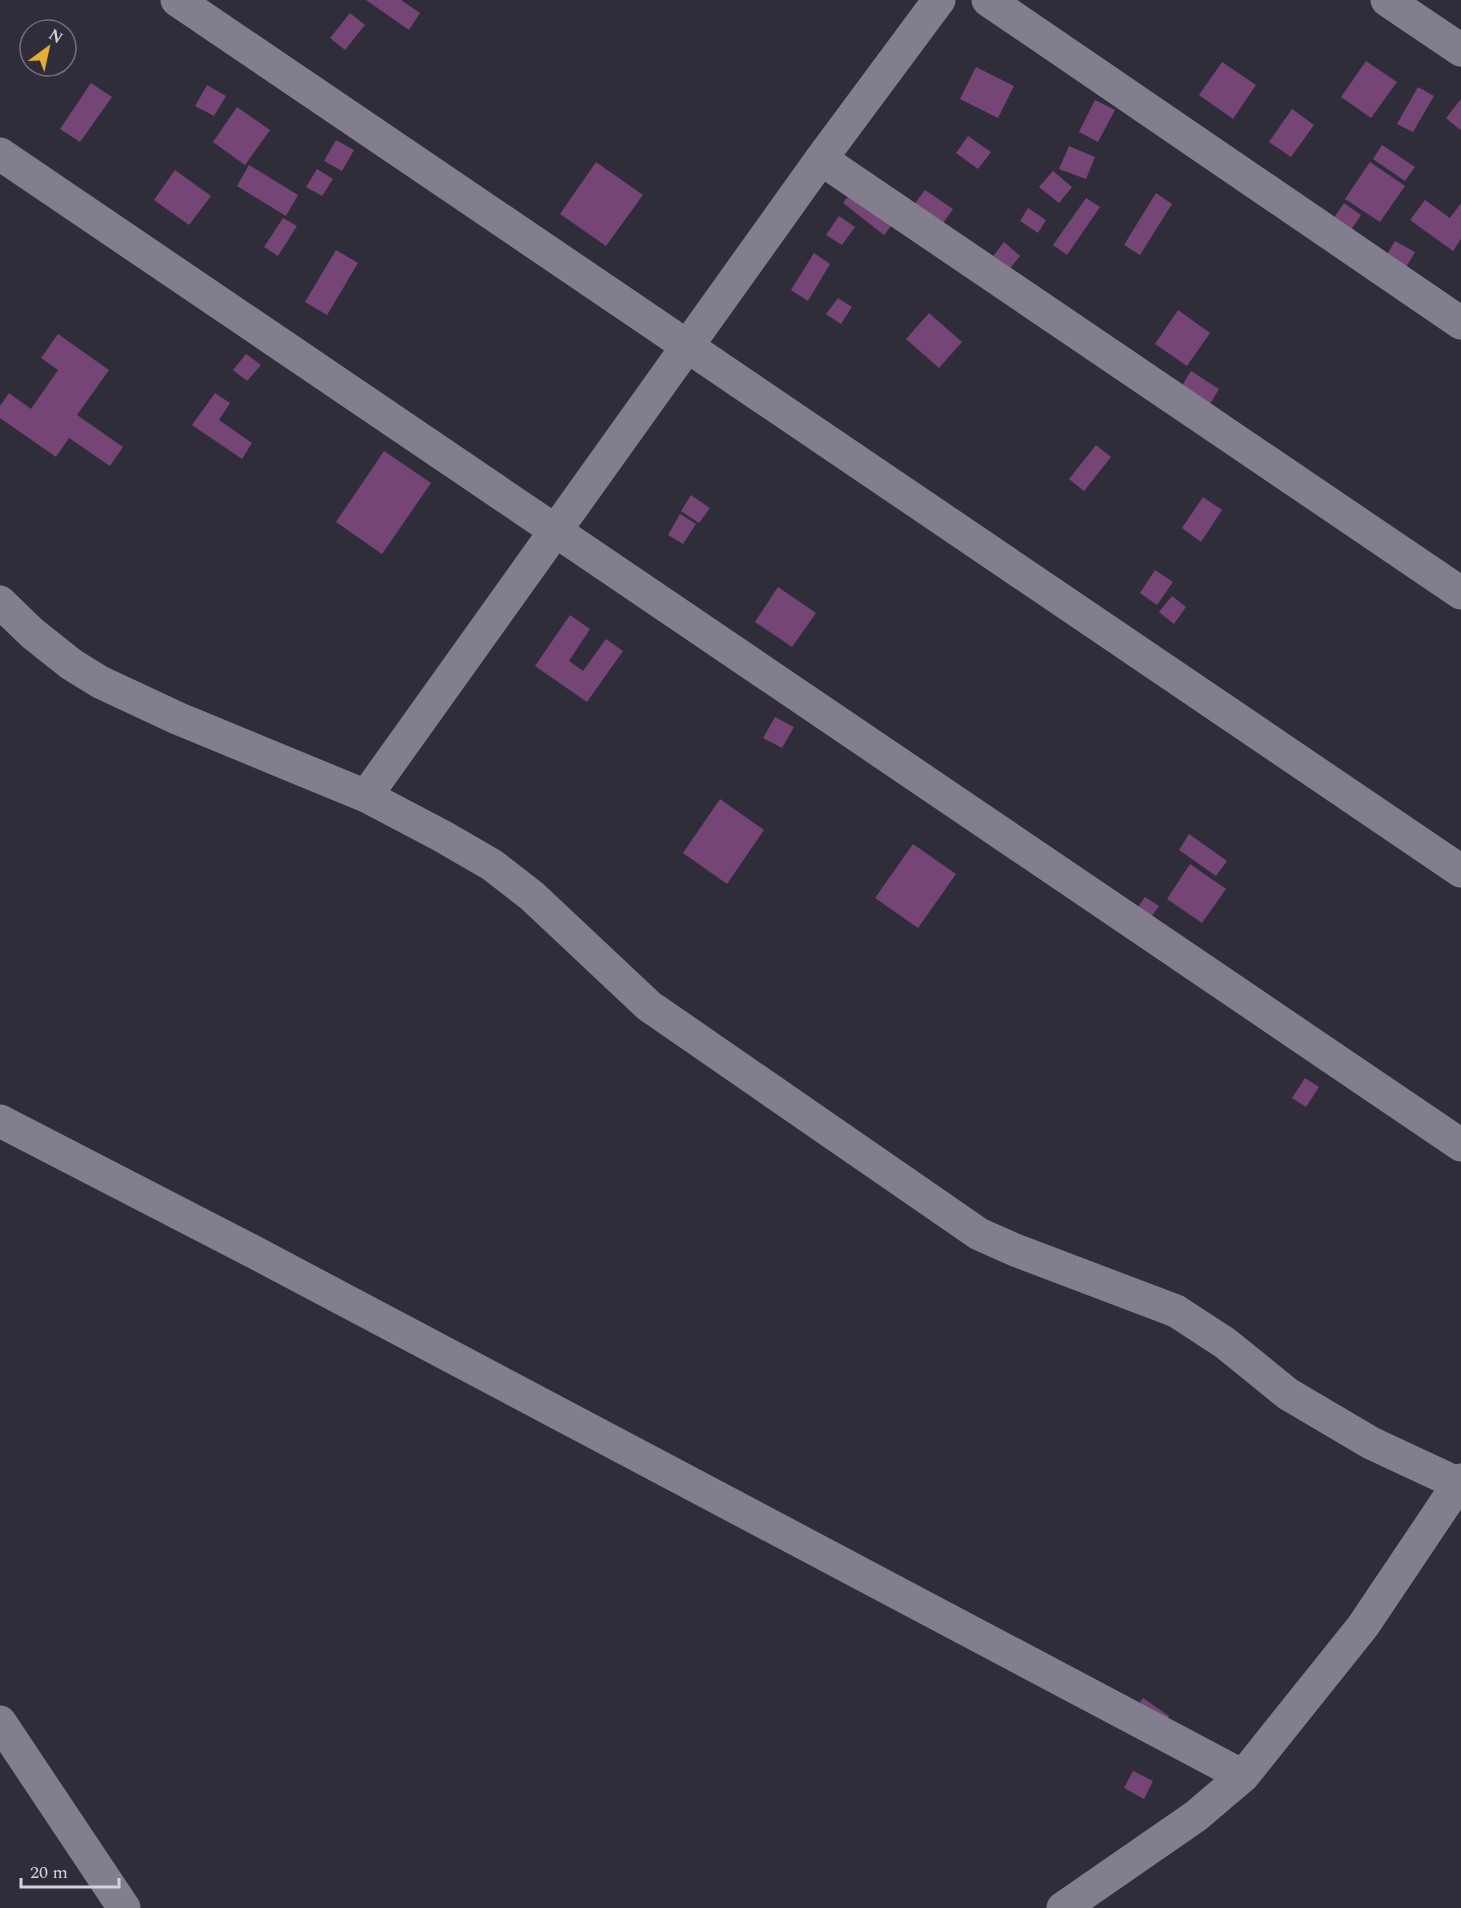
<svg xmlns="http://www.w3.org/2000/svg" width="1461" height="1908" viewBox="0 0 1461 1908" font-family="Spectral,serif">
<rect width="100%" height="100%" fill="#302d3a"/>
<path fill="#754575" d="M366 0H401L420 13 409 30Z
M350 13 365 25 345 50 330 38Z
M1366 61 1397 82 1371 118 1341 97Z
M1222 62 1256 85 1233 119 1199 95Z
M976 67 1014 86 998 118 960 99Z
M91 83 112 97 80 142 60 129Z
M207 85 226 96 214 116 195 106Z
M1418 87 1434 96 1413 132 1397 124Z
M1461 99V128L1460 130 1446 118Z
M1095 100 1115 110 1098 142 1079 132Z
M237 107 270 130 245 165 213 142Z
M1292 109 1314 125 1291 157 1269 142Z
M968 136 991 152 978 169 956 153Z
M336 140 354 150 342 171 324 161Z
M1382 145 1415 167 1405 181 1373 159Z
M1069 146 1095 157 1086 179 1059 169Z
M596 162 643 195 606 246 560 214Z
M1370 162 1405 186 1380 222 1345 199Z
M249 165 298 195 286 216 237 186Z
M317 169 333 179 322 196 306 187Z
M175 170 211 196 189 225 154 200Z
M1053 171 1072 187 1059 203 1039 187Z
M925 190 953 209 941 226 913 206Z
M851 193 892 225 884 235 843 203Z
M1156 193 1172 204 1140 255 1124 245Z
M1086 198 1100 207 1067 255 1053 245Z
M1425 200 1450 218 1461 203V239L1453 251 1410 220Z
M1344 203 1361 215 1347 236 1330 224Z
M1028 208 1046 220 1038 233 1020 221Z
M839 216 855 227 842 245 826 235Z
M283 218 297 226 278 256 264 247Z
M1395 241 1415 252 1405 269 1385 258Z
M1004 242 1020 256 1007 272 991 259Z
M336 250 358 263 327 315 305 302Z
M814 253 830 264 808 301 791 290Z
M838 298 852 307 841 324 826 314Z
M1178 310 1210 333 1187 366 1155 344Z
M929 313 962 342 939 368 906 339Z
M58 334 109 370 77 415 123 447 110 466 69 438 56 457 0 418V406L9 393 31 409 58 370 41 358Z
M246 354 261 365 247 381 233 370Z
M1191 371 1219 389 1205 412 1177 394Z
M215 393 230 403 219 420 252 443 242 459 192 425Z
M1096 445 1111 457 1084 491 1069 479Z
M384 451 431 483 382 554 336 522Z
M691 495 710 508 699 523 681 511Z
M1203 497 1222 510 1201 542 1182 528Z
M680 514 696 524 683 544 668 535Z
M1155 570 1173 582 1157 605 1140 593Z
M778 587 816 613 792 647 755 622Z
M1172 596 1186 607 1174 624 1159 612Z
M570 615 590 629 569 661 583 671 606 639 623 651 587 702 535 666Z
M775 717 794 727 782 748 763 738Z
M720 799 764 830 727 884 683 853Z
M1189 834 1227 861 1216 876 1179 850Z
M913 844 956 874 918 928 875 898Z
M1190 864 1226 889 1202 923 1167 899Z
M1145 897 1159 906 1147 923 1134 913Z
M1305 1078 1319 1087 1306 1107 1292 1098Z
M1143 1698 1169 1716 1156 1736 1129 1718Z
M1133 1771 1153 1781 1144 1799 1124 1788Z"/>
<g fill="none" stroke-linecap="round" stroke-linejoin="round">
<path stroke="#827e8e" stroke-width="33" d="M177 0 1461 871
M988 0 1461 323
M1387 0 1461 50
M0 154 1461 1145
M821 159 1461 593
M0 602 32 633 71 664 100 682 177 718 366 796 442 836 492 865 532 896 649 1006 979 1234 1015 1250 1176 1311 1225 1343 1288 1394 1371 1443 1461 1485
M366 796 821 159 939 0
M0 1121 252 1251 1243 1776
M0 1722 124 1908
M1063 1908 1196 1816 1243 1776 1363 1626 1461 1480"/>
</g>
<g transform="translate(48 48) rotate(33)"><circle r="28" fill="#302d3a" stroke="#726f7a" stroke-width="1.5"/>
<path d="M0-4.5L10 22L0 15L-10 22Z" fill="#e3ae35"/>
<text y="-9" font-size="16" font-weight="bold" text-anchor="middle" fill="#d4d2da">N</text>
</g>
<path d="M21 1878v9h98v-9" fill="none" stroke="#d4d2da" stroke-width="3"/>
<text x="30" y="1878" font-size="18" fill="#d4d2da" stroke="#302d3a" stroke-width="4.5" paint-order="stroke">20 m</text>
</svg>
